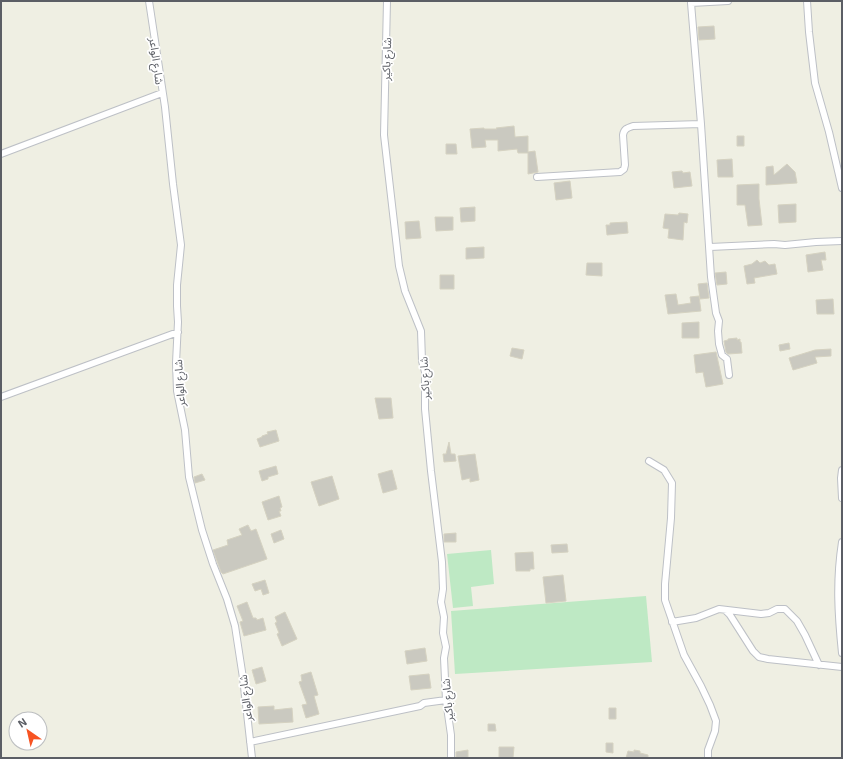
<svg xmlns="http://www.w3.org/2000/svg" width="843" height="759" viewBox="0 0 843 759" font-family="'Exo 2','Noto Sans Arabic',sans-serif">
<rect width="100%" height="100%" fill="#efefe3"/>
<path fill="#bee9c4" d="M491 550 494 584 471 587 473 606 453 608 447 554Z
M646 596 652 662 455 674 451 611Z"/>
<path fill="#cac9c0" stroke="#d5d2c1" d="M714 26 715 39 699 40 698 27Z
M514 126 515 137 528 136V152L535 151 538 172 528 174V153H518L517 149 498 151V140H485L486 147 472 148 470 129 484 128V129H497L496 128Z
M737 136H744V146H737Z
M446 144H456L457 154H446Z
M732 159 733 177H718L717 160Z
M787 164 795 172 797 183 766 185V167L773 166 774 175Z
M682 171 683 173 690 172 692 186 674 188 672 172Z
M570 181 572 198 556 200 554 183Z
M759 184V199L762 225 748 226 745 205H737V185Z
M796 204V222L779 223 778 205Z
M475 207V221L461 222 460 208Z
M679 213 688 214 687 223 684 222 683 240 668 238 669 229 663 228 665 214 678 215Z
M435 217H453V230L436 231Z
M419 221 421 238 406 239 405 222Z
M627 222 628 233 607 235 606 225H610V223Z
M484 247V258L466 259V248Z
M825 252 826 260H821L823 270 808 272 806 255Z
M757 260 760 263 765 261 769 265 775 264 777 274 754 278 755 283 747 284 744 266 752 264Z
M587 263H602V276L586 275Z
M726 272 727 284 717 285 715 273Z
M440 275H454V289H440Z
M707 283 709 298 700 299 698 284Z
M676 294 678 305 691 303 690 297 699 296 701 311 668 314 665 295Z
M833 299 834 314H817L816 300Z
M699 322V338H682V323Z
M737 338V340L740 339V342H741L742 353 728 354 726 352 724 341 728 340V339Z
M789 343 790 349 780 351 779 345Z
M512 348 524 350 522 359 510 356Z
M831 349V356L815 357 817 363 793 370 789 358 815 350Z
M716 352 723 384 706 387 703 372 696 373 694 355Z
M375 398H391L393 418 379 419Z
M276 430 279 441 260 447 257 439 262 437V436L268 434 267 432Z
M449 442 451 454H455L456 461 444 462 443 454H446Z
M475 454 479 480 470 482V478L462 480 458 456Z
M276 466 278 474 268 477V479L262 481 259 471Z
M392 470 397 489 383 493 378 474Z
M202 474 205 480 195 483 194 477Z
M332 476 339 499 319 506 311 482Z
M279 496 282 507 280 508 281 511H279L281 516 268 520 262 502Z
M248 525 251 531 256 529 267 559 223 574 221 572 213 550 228 545 227 540 242 535 239 529Z
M281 530 284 539 274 543 271 534Z
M456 533V542H444V534Z
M567 544 568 552 552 553 551 545Z
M533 552 534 569H530V571H516L515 553Z
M563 575 566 601 546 603 543 577Z
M265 580 269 593 263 595 261 589 255 591 252 584Z
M247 602 253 618H256L257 620 263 618 266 630 244 636 240 622 243 621 237 606Z
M285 612 297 639 282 646 277 634 279 633 275 623 277 622 275 617Z
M425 648 427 661 407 664 405 651Z
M262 667 266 681 256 684 252 670Z
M311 672 318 695 314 696 319 714 306 718 302 705 307 704 299 682 302 681 301 675Z
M429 674 431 688 411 690 409 676Z
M274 706V710L292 708 293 722 259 724 258 707Z
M609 708H616V719H609Z
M488 724H495L496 731H488Z
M606 743H613V753L606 752Z
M499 747H514L513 758H499Z
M468 750V758H456V752Z
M634 750 640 751V753L648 755V758H626L628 751 634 752Z"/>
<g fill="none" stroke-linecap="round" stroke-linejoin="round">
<defs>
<path id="street" d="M149 1 165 107 173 184 181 245 177 285V306L178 322 176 363 177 391 185 430 189 477 202 530 213 564 227 599 235 626 243 678 252 758
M387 1 384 135 399 266 405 291 421 331 422 361 425 372V409L431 471 442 562 443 589 441 602 444 617 443 633 446 647 444 658 446 700 451 735V758
M691 1V3L728 1
M807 1 809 32 815 83 829 132 842 188
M701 124 711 277 716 313 719 321 718 331 719 344 722 355 727 359 729 375
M1 154 162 93
M537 177 620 172 624 169 625 165 623 135C624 129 627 128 633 126L701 124 691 3
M710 247 774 244 785 245 816 242 842 241
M1 397 178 332
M649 461 664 470 672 483 671 518 665 584V600L684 655 701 686 710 705 716 721 715 731 708 750V758
M842 470 841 478 842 498
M842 542C836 581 838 614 842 653
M725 610 730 615 753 651 759 657 768 659 842 667
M672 622 696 618 719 609 761 614 769 613 777 609H785L797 621 805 635 819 665
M250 742 420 706 424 703 446 700"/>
</defs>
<use href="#street" stroke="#bdc0c6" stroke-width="8"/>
<use href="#street" stroke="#fff" stroke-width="6"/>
</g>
<g text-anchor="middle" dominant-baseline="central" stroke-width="3.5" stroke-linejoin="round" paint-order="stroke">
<g font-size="11" fill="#5b5e65" stroke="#fff">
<text transform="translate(386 59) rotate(-88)">شارع باكير</text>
<text transform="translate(157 61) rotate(82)">شارع الواعر</text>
<text transform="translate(424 378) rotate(-93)">شارع باكير</text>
<text transform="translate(179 383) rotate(-94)">شارع الواعر</text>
<text transform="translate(245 698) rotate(-97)">شارع الواعر</text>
<text transform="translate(447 700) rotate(-95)">شارع باكير</text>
</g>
</g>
<rect width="843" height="759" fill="none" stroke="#5b5e65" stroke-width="4"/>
<g transform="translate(28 731) rotate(326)"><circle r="19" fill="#ffffff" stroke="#bdbfc1"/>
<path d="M0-3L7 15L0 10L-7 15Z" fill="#f75322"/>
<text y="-6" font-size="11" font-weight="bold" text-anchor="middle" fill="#5b5e65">N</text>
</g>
</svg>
